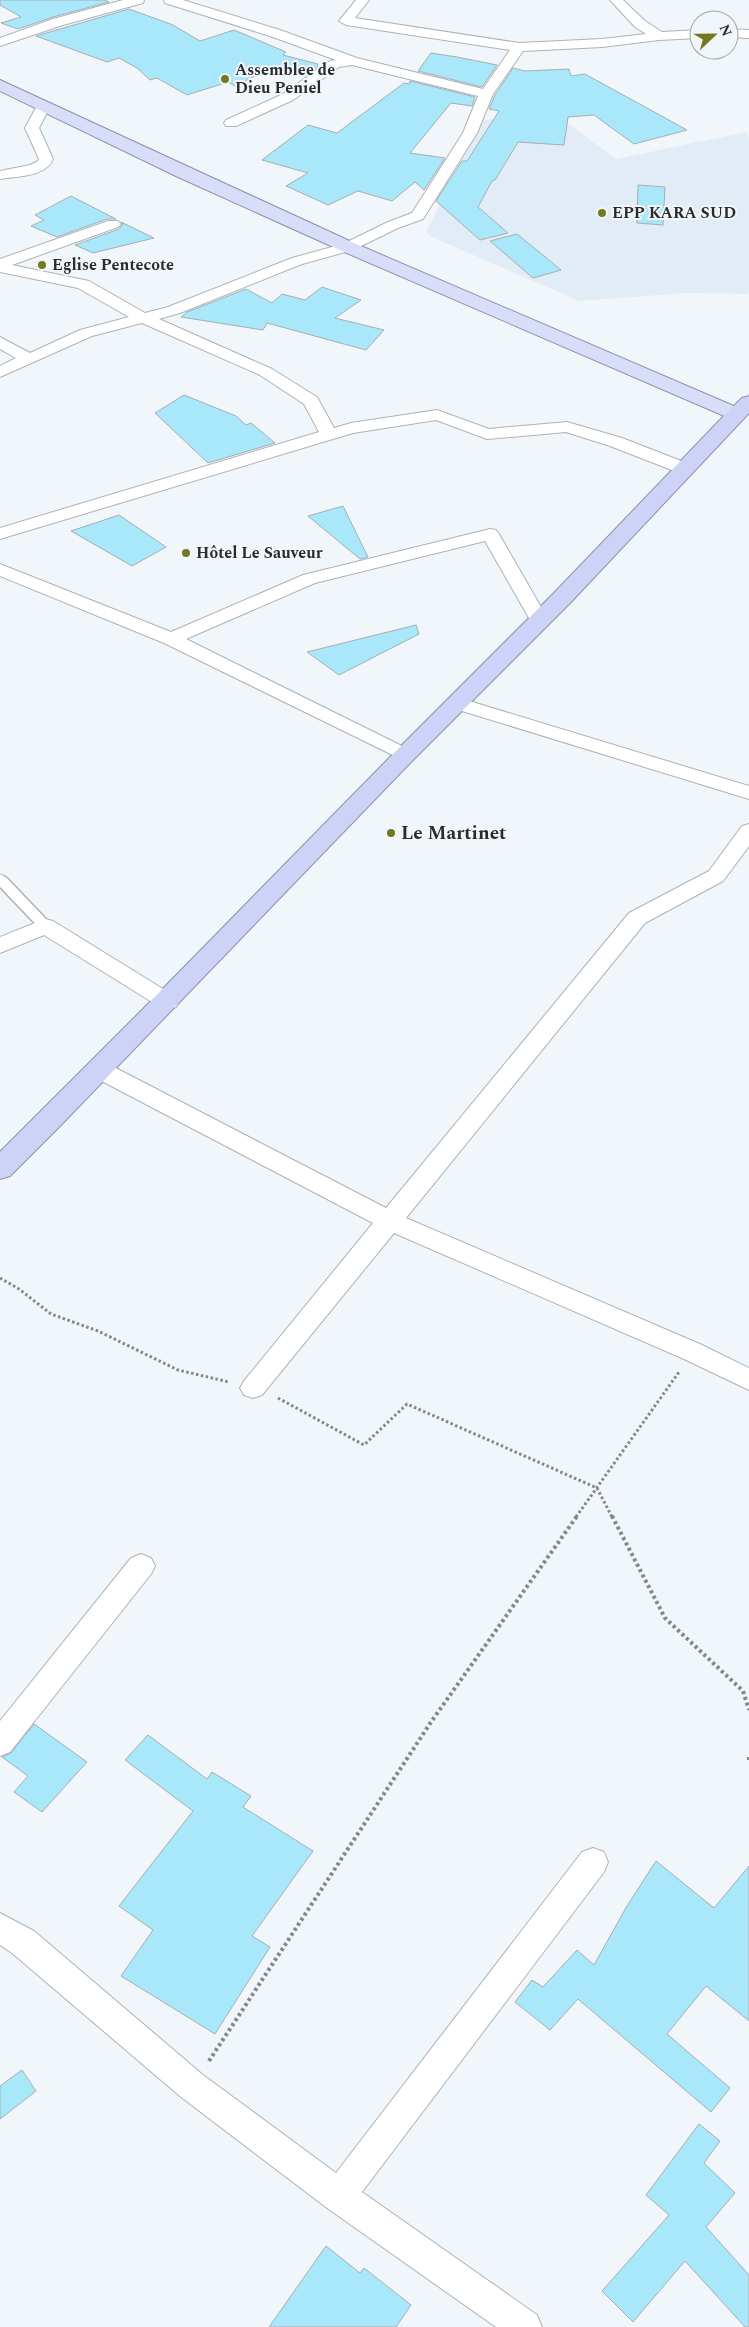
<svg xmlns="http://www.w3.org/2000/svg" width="749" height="2327" viewBox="0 0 749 2327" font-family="Spectral,serif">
<rect width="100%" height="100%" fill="#f1f6fb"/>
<path fill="#e2ecf7" d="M490 119 567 123 616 159 747 132 749 140V291L747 294 686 293 579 301 432 237 426 232 481 122Z"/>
<path fill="#a9e7fb" stroke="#a7aeb0" d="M0 0H104L109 2 53 17 18 29 1 23 21 17 0 5Z
M129 9 173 25 200 41 234 30 286 52 283 55 318 64 317 68 305 76 263 72 235 86 228 82 187 95 157 78 150 80 137 68 119 58 107 62 36 36Z
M431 53 457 57 497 65 482 87 418 71Z
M513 68 525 71 569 69 571 76 585 74 687 130 634 144 594 115 568 117 564 145 518 142 495 180 492 181 478 207 508 233 480 240 436 201 462 161H467L499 111 489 109 495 95Z
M410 81 475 97 472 106 451 103 410 153 445 158 424 190 415 182 392 201 358 191 328 205 286 186 308 173 262 160 308 125 337 133 404 83 409 84Z
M638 185 665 187 663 225 637 223Z
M71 196 116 219H107L57 237 31 226 44 220 35 215Z
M121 222 154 238 93 253 75 245 119 229 123 224Z
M517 234 561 270 533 278 490 241Z
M322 287 361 300 335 318 384 330 366 350 267 323 263 330 181 317 187 312 246 289 272 303 282 294 305 300Z
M184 395 236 416 246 425 251 423 275 443 208 463 155 413Z
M343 506 368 557 360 559 308 516Z
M119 515 166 547 132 566 71 531Z
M416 625 419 634 339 675 307 652Z
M34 1724 87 1762 42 1812 14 1792 28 1776 2 1757 11 1753Z
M148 1735 207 1779 212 1772 251 1796 243 1807 313 1851 252 1936 270 1947 215 2034 121 1976 153 1930 119 1906 193 1811 125 1760Z
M656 1861 714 1908 749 1866V2021L706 1986 667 2034 730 2088 711 2112 578 1999 550 2030 515 2002 532 1980 543 1987 577 1950 594 1965 627 1906Z
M22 2070 36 2091 0 2119V2086Z
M699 2124 720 2141 704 2163 735 2193 706 2227 749 2275V2327H745L685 2261 633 2322 602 2291 669 2215 646 2195Z
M326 2246 360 2273 364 2268 411 2305 396 2327H269Z"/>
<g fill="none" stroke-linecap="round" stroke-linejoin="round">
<defs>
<path id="service-far1" d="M0 879 4 883"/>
<path id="service" d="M3 882 45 926"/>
<path id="minor" d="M123 0H144L143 3 63 25 0 46V38L53 19Z
M164 0H183L280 30 357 58 483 89 510 50 346 25 339 21 356 0H369L355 18 519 43 602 39 646 34 635 27 610 0H623L645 21 662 32 699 30V38L659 40 602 47 523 51 493 94 477 133 423 219 398 228 353 250 302 264 180 313 159 319 272 369 317 397 334 428 351 423 437 410 489 429 567 422 622 438 689 464 692 468 689 472H677L610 446 566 432 487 439 436 420 353 433 0 539V528L319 432 304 404 260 375 142 323 92 336 0 377V366L16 358 0 349V337L30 353 80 330 129 317 78 288 0 272V259L108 221H118L121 224 118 227 12 265 89 281 145 313 168 307 292 258 343 244 388 222 412 213 463 133 478 96 352 65 339 67 293 100 236 126H226L224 123 226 120 283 94 330 61 336 60 270 36 165 3Z
M729 29 749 30V38L729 37Z
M44 101 51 105 39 128 53 159C46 177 17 176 0 179V171L30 165 38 161 39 159 25 128 39 102Z
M490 529 496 530 499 534 549 621 547 625 540 627 533 625 485 541 315 583 186 639 412 751 415 755 412 759 405 761 164 643 0 576V564L171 632 303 575Z
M456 697 749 786V799L449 707 446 703 449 699Z
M749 824V846L723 881 645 923 406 1218 702 1345 749 1368V1390L684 1359 394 1233 262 1395 253 1398 244 1395 240 1388 244 1381 373 1223 92 1076 89 1070 92 1064 100 1062 108 1064 386 1208 629 913 709 871 742 826Z
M45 919 53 921 176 997 179 1002 176 1007 168 1010 160 1007 44 935 0 953V937Z
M141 1554 151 1558 155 1566 151 1574 10 1752 0 1756V1721L131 1558Z
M593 1848 604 1852 608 1862 604 1872 362 2192 537 2315 542 2327H496L327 2208 181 2097 12 1953 0 1945V1913L34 1931 203 2075 336 2173 582 1852Z"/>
<path id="primary" d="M0 80 354 243 743 410 746 414 743 418 736 420 729 418 342 251 178 177 0 91Z"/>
<path id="trunk" d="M749 396V413L571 602 411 762 61 1125 10 1176 0 1179V1152L143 1009 395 752 555 592 718 422 742 398Z"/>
</defs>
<use href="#service-far1" stroke="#aeb2b7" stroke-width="11"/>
<use href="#service" stroke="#aeb2b7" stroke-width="14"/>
<use href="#minor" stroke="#aeb2b7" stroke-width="2"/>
<use href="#primary" stroke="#8b91ae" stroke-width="2"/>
<use href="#trunk" stroke="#8b91ae" stroke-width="2"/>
<path stroke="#84878a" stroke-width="3" stroke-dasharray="2.5 2.5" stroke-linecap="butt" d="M0 1278 19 1289 51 1314 98 1331 178 1370 229 1382
M278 1398 364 1445 407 1404 597 1488 612 1517
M576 1517 679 1372"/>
<path stroke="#84878a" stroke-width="4" stroke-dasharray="3 3" stroke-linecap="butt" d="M612 1516 665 1618 743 1691 749 1710
M749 1757V1760
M209 2061 431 1722 577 1516"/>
<use href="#service-far1" stroke="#fff" stroke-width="9"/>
<use href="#service" stroke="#fff" stroke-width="11"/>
<use href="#minor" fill="#fff" fill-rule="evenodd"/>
<use href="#primary" fill="#d9def8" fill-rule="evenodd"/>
<use href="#trunk" fill="#ccd3f6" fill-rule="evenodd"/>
</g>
<g fill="#767820" stroke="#f1f6fb" stroke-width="2">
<circle cx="225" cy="79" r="5"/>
<circle cx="602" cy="213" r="5"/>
<circle cx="42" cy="265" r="5"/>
<circle cx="186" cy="553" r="5"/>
<circle cx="391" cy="833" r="5"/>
</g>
<g text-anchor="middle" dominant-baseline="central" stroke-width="4" stroke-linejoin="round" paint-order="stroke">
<g font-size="16" font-weight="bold" fill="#2a2b2d" stroke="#f1f6fb" text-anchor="start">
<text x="235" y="70">Assemblee de<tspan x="235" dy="18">Dieu Peniel</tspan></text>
<text x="612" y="213">EPP KARA SUD</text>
<text x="52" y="265">Eglise Pentecote</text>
<text x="196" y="553">Hôtel Le Sauveur</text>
</g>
<g font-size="19" font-weight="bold" fill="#2a2b2d" stroke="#f1f6fb" text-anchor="start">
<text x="401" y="833">Le Martinet</text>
</g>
</g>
<g transform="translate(714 35) rotate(68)"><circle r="24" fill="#f1f6fb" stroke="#a1a5a9"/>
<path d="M0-4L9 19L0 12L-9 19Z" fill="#767820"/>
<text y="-8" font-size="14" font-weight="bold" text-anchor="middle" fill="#2a2b2d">N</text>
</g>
</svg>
